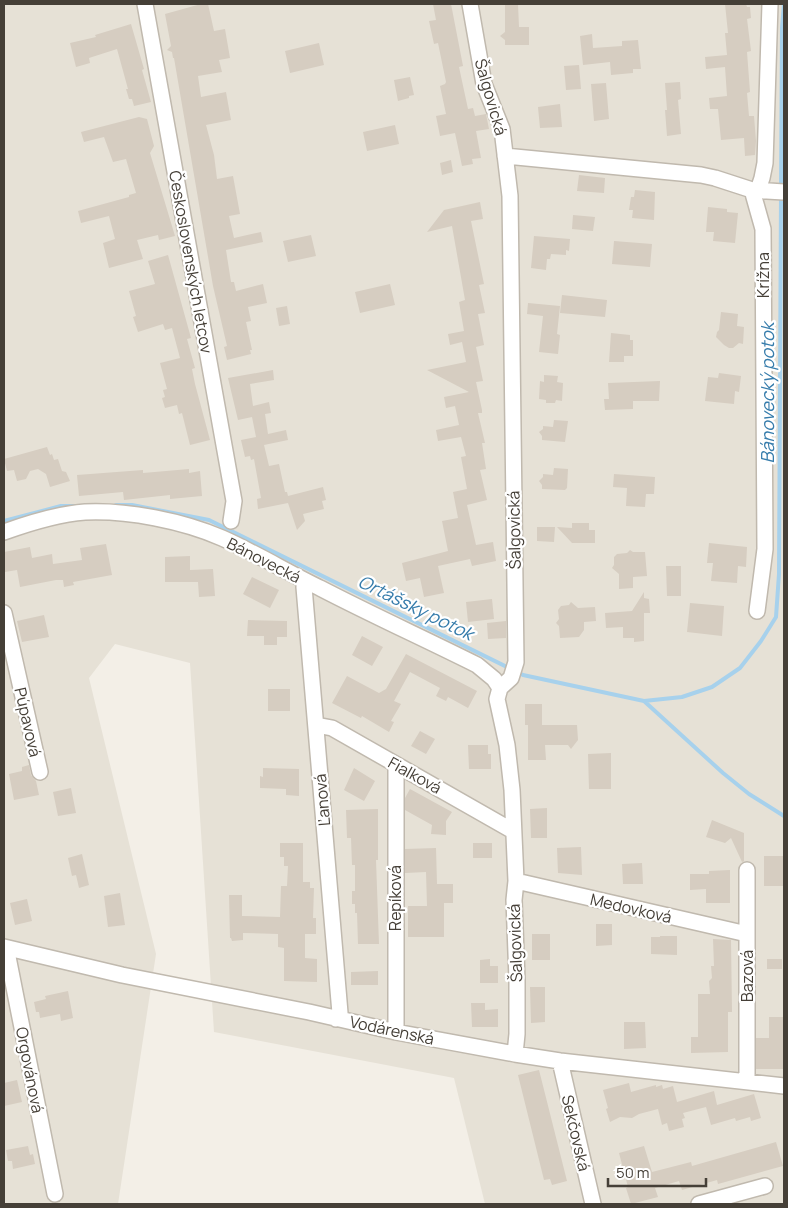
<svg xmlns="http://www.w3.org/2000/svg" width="788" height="1208" viewBox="0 0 788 1208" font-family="Manrope,sans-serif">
<rect width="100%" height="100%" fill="#f3efe7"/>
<path fill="#e6e1d6" d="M4 4H784V1204H485L454 1078 214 1032 190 663 115 644 89 678 156 954 118 1204H4Z"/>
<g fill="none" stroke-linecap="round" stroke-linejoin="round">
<path stroke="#a7d1ec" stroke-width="4" d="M781 189 782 28 784 4
M116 505H132L209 520 511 669
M4 521 61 506H74
M517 672 523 675 644 701 723 773 749 794 784 816
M644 701 682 697 712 687 740 668 761 641 776 617 779 574 781 196"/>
</g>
<path fill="#d6cdc1" d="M201 4H208L214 31 225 29 230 58 219 60 222 72 198 76 201 97 226 92 231 120 206 125 214 155 217 179 233 176 240 214 229 216 234 238 261 232 263 242 226 250 231 282H234L236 291 263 284 267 303 248 307 251 321 246 322 252 350H250L251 354 227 360 224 347 227 346 213 286 174 58H173L172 52 167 50 171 46 165 14Z
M433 4H451L463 66 459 67 468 109 473 108 475 116 486 114 489 129 476 131 481 158 472 159 473 164 462 166 455 133 440 136 436 116 446 114 440 86 445 84 446 82 438 43 434 44 429 21 436 20Z
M505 4H518L519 27H529V45H505V40L500 36 505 32Z
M725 4H746L747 7H750L751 18 747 19 751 51 747 52 750 92 747 93 749 116H754L756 141 755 155 745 156 744 138 721 140 718 109H710L709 98 727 96 725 67 706 69 705 57 727 55 725 33H728Z
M131 24 144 69 142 70 151 102 134 106 132 99H129L126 89H128L117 49 89 58 90 63 76 67 70 43 96 37 95 35Z
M592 34 593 48 622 46V41L638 40 641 69H633V73L611 75 610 62 583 65 580 36Z
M319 43 324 65 290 73 285 51Z
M579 65 581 89 566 90 564 66Z
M410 77 414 95 409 96V98L398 101 394 80Z
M680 82 681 99 678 100 681 134 667 136 665 110H667L665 83Z
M606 83 609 119 594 121 591 84Z
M560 104 562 127 540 128 538 107Z
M139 117 147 119 154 146 150 153 175 236 159 240 158 235 137 240 143 259 109 268 103 243 115 239 109 216 81 223 78 211 129 197V195L136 193 126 159 113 162 104 137 84 142 81 132Z
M395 125 399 144 367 151 363 132Z
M451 160 453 172 442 175 440 163Z
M579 175 605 178 604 193 577 191Z
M635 190 655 192 654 220 632 218 633 210H629L631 197H634Z
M480 202 483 219 471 221 484 284 479 285 485 313 478 314 484 345 476 347 483 381 476 382 482 410V413H478L485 443H482L486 469 480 470 487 500 467 505 476 545 493 542 496 561 472 566 470 559 438 566 444 593 424 597 420 578 406 581 402 563 448 551 442 521 458 518 453 492 467 489 461 457 466 456 461 437 438 441 436 430 459 425 455 406 446 408 444 397 469 392 427 370 466 362 462 342 450 345 448 334 464 331 459 302 465 300 452 226 427 232 444 210Z
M708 207 727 209V212L738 213 735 243 713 241 714 232H706Z
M573 215 595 217 593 231 572 229Z
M311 235 316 256 288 262 283 241Z
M534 236 570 239 569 251 566 250V255L551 254 550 259H547L546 270 531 268Z
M614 241 652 244 650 267 612 264Z
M168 255 191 338 187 339 195 368 192 369 195 384 210 440 190 445 182 413 179 414 177 405 165 408 162 398 165 397 163 390 167 389 160 363 180 358 172 328 165 330 163 324 138 332 133 317 136 316 129 291 155 284 148 261Z
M390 284 395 305 360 313 355 292Z
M562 295 607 300 605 317 560 313Z
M528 303 560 306 557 334 560 335 558 354 539 352 543 316 527 314Z
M287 306 290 324 279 326 276 308Z
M721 312 738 314 737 326 744 327 743 344 739 343 733 348H729L724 345 716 337 717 332 719 330Z
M611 333 630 335V340H633V356H624V362H609Z
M273 370 274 380 250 384 253 406 269 402 271 413 265 414 268 434 286 430 288 440 264 445 269 466 279 464 285 492H287L288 496 323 487 326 500 322 501 324 509 303 514 305 521 297 530 288 503 258 509 257 499 261 498 254 459 251 460 250 456 245 457 241 440 256 437 252 417 238 420 228 378Z
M719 373 741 376 739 392 735 391 734 404 705 401 708 377 718 378Z
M544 375 558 376 557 382 563 383 562 401 556 400 555 403H546V400L539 399 540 381 544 382Z
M660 381 659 401H633V409L605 410 604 399H609L608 383Z
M554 420 568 421 565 442 542 440V436L539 432 543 429V426L553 427Z
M47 447 50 455 52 454 54 460 58 459 62 471 66 472 70 481 50 487 46 474 38 469 30 471 26 479 17 481 14 470 7 471 4 459Z
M554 468 568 469 567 488 565 490 542 489V485L539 481 543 477V474L553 475Z
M189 469V473L200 471 202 496 170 499V495L124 500 123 492 79 496 77 475 143 470V473Z
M614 474 655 477 654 494H646L645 507 626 506 627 488 613 487Z
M572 523H589V530H595V543H572L557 527 572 528Z
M537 527H555L554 542 537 541Z
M709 543 747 547 746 567 738 566 737 583 711 581 713 563H707Z
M106 544 112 575 73 582 74 585 64 587 63 580H56L20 587 17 570 5 572 4 552 30 547 32 558 52 554 53 564 82 560 80 548Z
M630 550 633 552H645L647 576 633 577V588L619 589V574L612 568 614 565V557L617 554 627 553Z
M190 556V570L213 569 215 596 199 597 198 582H165V557Z
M666 566H681V596H667Z
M252 577 279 590 270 608 243 594Z
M644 592V598L649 599 650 613H644V641L634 642V638H623V627L606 628 605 613 632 611Z
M492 599 494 619 468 622 466 602Z
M571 602 578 608 595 607 596 621 584 622V630L579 637 560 638 559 626 556 623 559 619 558 610 561 606 569 605Z
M690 603 724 606 722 636 687 632Z
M44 615 49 637 22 642 17 621Z
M248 620 287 621V637H277V645H264V636H247Z
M506 621V638L488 639 487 623Z
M362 636 383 647 372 666 352 655Z
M406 654 477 691 468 708 448 697 446 701 436 696 440 688 410 672 394 701 401 704 391 721 394 722 389 732 362 716 361 718 332 703 347 676 379 693 386 689Z
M268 689H290V711H268Z
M525 704H542V725H577L578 740 571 749 568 745H545L546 760H528V725H525Z
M420 731 435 739 426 754 411 746Z
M468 745H488V754H491V769H469Z
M611 753V789H589L588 754Z
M29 765 31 775 36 781 39 795 14 800 9 774 22 771V767Z
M263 768 299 769V796L286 795V789L260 788V776L263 777Z
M354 768 375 781 364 801 344 790Z
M71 788 76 813 58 816 53 792Z
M410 789 452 812 446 821V835L431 834 432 825 405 810V798Z
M547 808V838H531L530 809Z
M378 809V860H376L379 944H358L357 913H355V904H352V891H355V865H352L351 838H347L346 810Z
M712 820 744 833V861L742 862 731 838 725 843 706 837Z
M280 843H303V882H310V888H314L313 918H316V934H305V958L317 959V982L284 981V948L278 947V934L243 933V940L232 941 231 938H230L229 895H242V916L280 917 281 886H287L288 866H284V857H280Z
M473 843H492V858H473Z
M581 847 582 875 558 873 557 848Z
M436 848 437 884H453V903H444V937H408V906H427L426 872 405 873V849Z
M82 854 89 885 79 888 76 875 72 876 68 858Z
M764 856H784L783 886H764Z
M642 863 643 884H623L622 864Z
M730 870V903H706V889L690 890V874H709V871Z
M120 893 125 925 108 927 104 896Z
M27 899 32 921 15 925 10 903Z
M596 924H612V945L596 946Z
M532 934H550V960H532Z
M660 936H677V955L651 954V937H660Z
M713 939 731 940 732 1012H728V1052L691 1053V1037H698V994H710L709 981 712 978 711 966H714Z
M490 959V966H498V983H480V960Z
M767 959H782V969H767Z
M378 971V985H351V972Z
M530 987H545V1022L531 1023Z
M68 991 73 1018 61 1021 60 1014 40 1018 39 1012H36L34 1002 46 999 45 996Z
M471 1003H485V1010L498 1009V1027H472Z
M769 1017H784V1069H756V1038H769Z
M624 1022H645L646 1048 624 1049Z
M539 1070 567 1181 552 1185 550 1179 544 1180 518 1075Z
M17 1080 22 1102 4 1106V1083Z
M629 1083 631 1092 656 1085V1087L662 1085 663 1089 673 1086 677 1102 714 1091 717 1105 754 1094 761 1118 751 1121 750 1117 736 1121 735 1118 711 1125 706 1107 683 1113 685 1118 682 1119 684 1127 669 1131 667 1123 662 1125 658 1109 639 1114 632 1118 620 1117 610 1122 606 1109 608 1108 603 1090Z
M776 1142 783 1166 718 1184 717 1180 682 1190 679 1181 655 1188 658 1197 631 1204 626 1188 628 1187 619 1153 644 1146 652 1172 691 1162 692 1166Z
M28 1146 30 1155 33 1154 35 1164 13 1169 12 1161H8L6 1150Z"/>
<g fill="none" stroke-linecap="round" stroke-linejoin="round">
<defs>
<path id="street" d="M145 4 234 501 231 521
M470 4 484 84 502 129 510 196 516 662 511 678 500 688 497 699 507 745 512 790 516 881 514 900 517 980V1034L515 1054
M505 156 701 175 715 178 752 190 763 229 765 549 757 611
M752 190 784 192
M758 190 762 178 765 163 770 4
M4 532C29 523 57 514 85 512 128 510 183 521 222 538 256 553 287 572 320 588 372 615 425 639 477 665L494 679 500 688
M306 581 304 587 340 1013 336 1019
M4 613 40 772
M316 725 332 728 513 831
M516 881 747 934
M4 947 122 975 309 1012 396 1032 515 1054 560 1061 784 1086
M4 947 8 957 55 1194
M396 1032V765
M560 1061 593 1204
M747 1082V870
M699 1204 765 1186"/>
</defs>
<use href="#street" stroke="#c0b9ae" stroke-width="18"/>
<use href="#street" stroke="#fff" stroke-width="15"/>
</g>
<g text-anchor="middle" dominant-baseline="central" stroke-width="4.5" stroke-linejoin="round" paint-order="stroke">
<g font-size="16" fill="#453f37" stroke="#fff">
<text transform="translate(491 97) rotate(74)">Šalgovická</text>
<text transform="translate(191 262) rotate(80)">Československých letcov</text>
<text transform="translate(763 275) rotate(-90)">Krížna</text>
<text transform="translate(514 530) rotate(-91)">Šalgovická</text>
<text transform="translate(264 560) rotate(27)">Bánovecká</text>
<text transform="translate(28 722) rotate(77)">Púpavová</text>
<text transform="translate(415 775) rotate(29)">Fialková</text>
<text transform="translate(322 800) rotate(-95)">Ľanová</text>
<text transform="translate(395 898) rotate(-90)">Repíková</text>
<text transform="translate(631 908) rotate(13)">Medovková</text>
<text transform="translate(515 943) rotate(-92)">Šalgovická</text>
<text transform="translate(747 976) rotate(-90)">Bazová</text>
<text transform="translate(392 1030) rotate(12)">Vodárenská</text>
<text transform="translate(30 1070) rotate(79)">Orgovánová</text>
<text transform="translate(576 1133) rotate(77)">Sekčovská</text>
</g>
<g font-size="18" font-style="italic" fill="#367cab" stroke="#fff">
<text transform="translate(767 393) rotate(-90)">Bánovecký potok</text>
<text transform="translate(416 607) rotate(26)">Ortášsky potok</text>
</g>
</g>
<rect width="788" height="1208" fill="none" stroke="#453f37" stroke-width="10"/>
<path d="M608 1178v8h98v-8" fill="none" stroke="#453f37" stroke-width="2.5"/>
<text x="616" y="1178" font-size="15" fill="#453f37" stroke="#ffffff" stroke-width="4" paint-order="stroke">50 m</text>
</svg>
